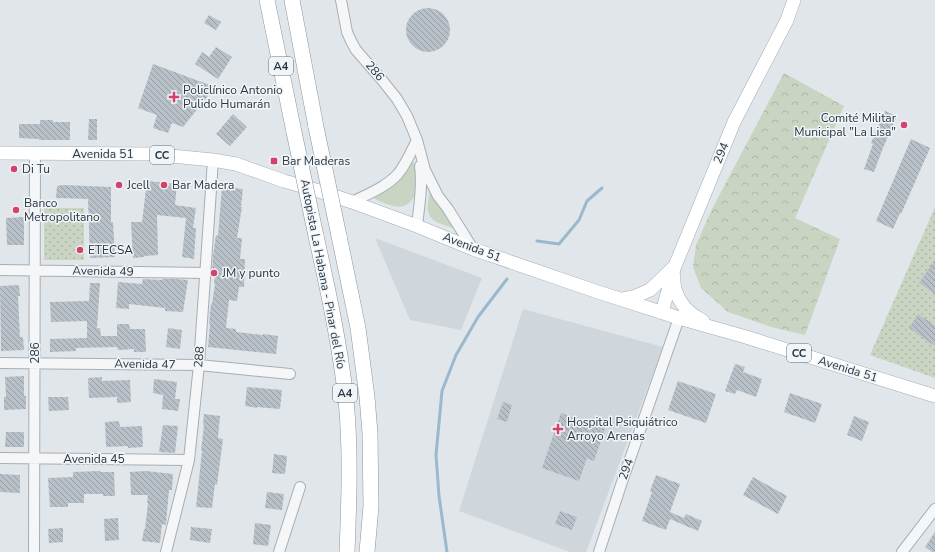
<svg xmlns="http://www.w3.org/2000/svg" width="935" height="552" viewBox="0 0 935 552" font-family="'Nunito Sans',sans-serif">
<defs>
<pattern id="forest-crowns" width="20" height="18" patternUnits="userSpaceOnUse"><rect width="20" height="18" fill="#c9d5c2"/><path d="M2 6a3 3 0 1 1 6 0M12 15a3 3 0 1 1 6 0" fill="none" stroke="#adb7a8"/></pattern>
<pattern id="park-dots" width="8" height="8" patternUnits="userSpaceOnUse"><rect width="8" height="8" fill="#c9d5c2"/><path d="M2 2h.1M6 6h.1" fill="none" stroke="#adb7a8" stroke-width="1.8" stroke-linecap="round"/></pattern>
<pattern id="building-back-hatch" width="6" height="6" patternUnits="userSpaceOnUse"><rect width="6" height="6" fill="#b8c0c8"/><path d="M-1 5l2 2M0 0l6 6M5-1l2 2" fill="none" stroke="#969da4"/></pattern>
</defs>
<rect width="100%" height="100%" fill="#e1e6ea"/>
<path fill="#cfd6dc" d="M375 238 482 278 461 330 410 320Z
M523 309 663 347 586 552H570L459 511Z"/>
<path fill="#c9d5c2" d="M412 159C415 166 419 175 418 183 416 199 408 211 390 205 383 203 378 201 373 197Z
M430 191 455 225 453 228C449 227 445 225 441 224 424 218 427 205 430 191Z"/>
<path fill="url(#forest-crowns)" d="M784 73 844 106 795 218 840 239 805 335 771 327 728 312 701 288 693 267 696 245 712 209Z"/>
<path fill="url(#park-dots)" d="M935 207V378L870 355Z
M44 208H84V260H44Z"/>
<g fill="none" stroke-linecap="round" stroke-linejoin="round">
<path stroke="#9bb9cc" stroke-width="3" d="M537 241 559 244 579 220 587 201 602 188
M447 552 439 496 436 455 442 391 456 355 478 317 507 279"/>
</g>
<path fill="url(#building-back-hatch)" d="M406 30a22 22 0 1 1 44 0a22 22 0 1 1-44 0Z
M209 15 221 22 216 30 204 23Z
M216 47 232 57 218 79 195 64 202 52 209 57Z
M153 64 215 87 183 127 172 123 168 133 153 128 157 115 138 108Z
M885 111 897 116 883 148 874 172 864 169 873 144 871 143Z
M233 114 247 127 230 146 216 134Z
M89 119H97V140H88Z
M40 120H53V122H70V140H39V139L19 138V124H40Z
M911 139 930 148 901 214 900 213 893 229 876 221Z
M147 181 177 184 175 205 196 208 193 228H196L194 259 182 257 186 218 157 215 158 255 144 256V257L133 258 131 222H142Z
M63 185 111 187V222H113L115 257 90 258 88 199 56 198 57 186Z
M222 187 243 189 241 207H242L237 238H242L240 259H245L244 287H239L237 301 229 300 226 328 236 329V332L263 335V334L278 336 276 354 208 347 210 324 209 323 211 304H212L215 284H214L215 275H212L213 256 216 235 218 236Z
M24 217V245H7L6 218Z
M935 260V294L919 283Z
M143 279 162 280V279H176L188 280 183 312 165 311V308L129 304V309L116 308 118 282 142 284Z
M90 283H100L97 328H100L101 336H117V324H129L130 329H145L146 352H134V349L118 350 117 347 76 348V351L50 352V339L87 338V321L51 322 50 302 89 301Z
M19 285 20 296H18L20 337H23L24 350 1 351 0 286Z
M918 314 935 326V346L909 328Z
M168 328 182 330 180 349 166 347Z
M735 364 745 367 743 372 762 379 756 397 737 390 735 394 725 391Z
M24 376V396H26V409L4 410V397H6L5 377Z
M102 377V381L130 380 131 402 117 403V397L89 398 88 378Z
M154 379 177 382 175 399H180L178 411 162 409 163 395 153 393Z
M678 381 716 394 706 423 668 410Z
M247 387 282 390 280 409 257 407V408L245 406Z
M790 393 822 404 815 423 784 412Z
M48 397H68L69 410 49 411Z
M503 402 512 405 507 422 497 419Z
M561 413 605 429 594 461 587 458 579 481 542 468Z
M204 414 220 416 218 438 223 439 217 485 215 484 212 508 196 507 202 451H201L204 425H203Z
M854 416 869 422 862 441 847 435Z
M119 421 120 427 142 426 143 447 128 448V446L106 447 105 422Z
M163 425 178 426 175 453 159 452Z
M6 432H24V447H5Z
M274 454 287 456 285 474 272 473Z
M100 471V472H114L115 496H103V494H84V503H68V507H50L48 478 73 477V472Z
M146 471 173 474 172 490H169L166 524V525L162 524 160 543 142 541 144 529H145L148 503H147L148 495H131L130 472Z
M0 474 20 475V493L0 492Z
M656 475 680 484 670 512 684 518 686 514 702 521 698 531 670 519 666 530 642 521 652 492 650 491Z
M753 477 787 496 778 514 743 495Z
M267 492 284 494 282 510 265 508Z
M560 511 577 517 572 530 555 524Z
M118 518 119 540 105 541 104 519Z
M255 523 271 525 268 546 253 544Z
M191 527 212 529 210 543 190 540Z
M63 528V542L49 543 48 529Z
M935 532V552H932L925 547Z"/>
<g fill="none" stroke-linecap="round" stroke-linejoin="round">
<defs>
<path id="minor" d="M341 0 347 32 351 41 356 50 382 80 397 99 407 116 417 140 425 170 438 196 448 209 473 249
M352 202C368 194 386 187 398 174 406 164 411 152 417 140
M417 226C419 206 423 186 420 166
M0 270 206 273
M0 363 199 365 290 374
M0 458 189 460
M34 552 35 153
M166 552 189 460 199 365 213 160
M279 552 300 487
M599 552 622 482 679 318
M902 552 935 509"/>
<path id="major" d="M0 153 150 154 213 160 236 164 284 181 319 191 352 202 417 226 473 249 598 292 679 318 746 337 935 396
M674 277C673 291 681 306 692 314 696 317 700 319 703 321
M622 299 636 296 650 290 675 266
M662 312 675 266 734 122 787 20 794 0"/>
<path id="highway" d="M267 0 294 132
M292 0 316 127
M316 236C328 290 340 345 346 400 351 451 349 501 347 552
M339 236 358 328 367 397 370 433 371 506 367 552"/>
</defs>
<use href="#minor" stroke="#a6aeb5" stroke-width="12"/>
<use href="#major" stroke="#a0acb7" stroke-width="14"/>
<use href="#highway" stroke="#8896a2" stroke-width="16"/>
<use href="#minor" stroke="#f4f6f8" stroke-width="10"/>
<use href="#major" stroke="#fff" stroke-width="13"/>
<use href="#highway" stroke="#fff" stroke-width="15"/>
<defs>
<path id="highway-bridge" d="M316 127 339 236
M294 132 316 236"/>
</defs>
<use href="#highway-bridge" stroke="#8896a2" stroke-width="16" stroke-linecap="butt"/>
<use href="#highway-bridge" stroke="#fff" stroke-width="15"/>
</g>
<g fill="#d3426c" stroke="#f1f5f8" stroke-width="1.5">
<path d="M172 91h4v4h4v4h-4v4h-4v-4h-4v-4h4z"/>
<circle cx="904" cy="125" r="4"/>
<rect x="270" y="157" width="8" height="8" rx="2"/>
<circle cx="14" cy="169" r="4"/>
<circle cx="119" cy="185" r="4"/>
<circle cx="164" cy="185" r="4"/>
<circle cx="16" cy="210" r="4"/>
<circle cx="80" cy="250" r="4"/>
<circle cx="214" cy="273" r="4"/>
<path d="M556 423h4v4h4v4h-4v4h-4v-4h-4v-4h4z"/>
</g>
<g text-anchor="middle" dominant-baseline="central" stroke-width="3" stroke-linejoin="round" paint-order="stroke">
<g fill="#f1f5f8" stroke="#656f79" stroke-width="1">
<rect x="269" y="57" width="24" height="18" rx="3"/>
<rect x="150" y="146" width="24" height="18" rx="3"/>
<rect x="787" y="344" width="24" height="18" rx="3"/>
<rect x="333" y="384" width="24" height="18" rx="3"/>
</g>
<g font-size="11" font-weight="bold" fill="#293643">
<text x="281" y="66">A4</text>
<text x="162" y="155">CC</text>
<text x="799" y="353">CC</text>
<text x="345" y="393">A4</text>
</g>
<g font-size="12" fill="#293643" stroke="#f1f5f8">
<text transform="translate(375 71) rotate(50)">286</text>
<text transform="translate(721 153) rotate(-67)">294</text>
<text x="103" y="154">Avenida 51</text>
<text transform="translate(472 247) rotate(21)">Avenida 51</text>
<text transform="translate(103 271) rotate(1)">Avenida 49</text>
<text transform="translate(323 274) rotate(79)">Autopista La Habana - Pinar del Río</text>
<text transform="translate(35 353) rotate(-90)">286</text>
<text transform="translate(199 357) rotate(-85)">288</text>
<text transform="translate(145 364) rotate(1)">Avenida 47</text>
<text transform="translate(848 369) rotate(17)">Avenida 51</text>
<text x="94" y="459">Avenida 45</text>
<text transform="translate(626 469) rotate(-71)">294</text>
</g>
<g font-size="12" fill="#293643" stroke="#f1f5f8" text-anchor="start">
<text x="183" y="90">Policlínico Antonio<tspan x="183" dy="14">Pulido Humarán</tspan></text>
<text x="896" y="118" text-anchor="end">Comité Militar<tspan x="896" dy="14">Municipal "La Lisa"</tspan></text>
<text x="282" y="161">Bar Maderas</text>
<text x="22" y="169">Di Tu</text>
<text x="127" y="185">Jcell</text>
<text x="172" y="185">Bar Madera</text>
<text x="24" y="203">Banco<tspan x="24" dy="14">Metropolitano</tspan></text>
<text x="88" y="250">ETECSA</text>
<text x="222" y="273">JM y punto</text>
<text x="567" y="422">Hospital Psiquiátrico<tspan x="567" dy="14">Arroyo Arenas</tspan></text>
</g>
</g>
</svg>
